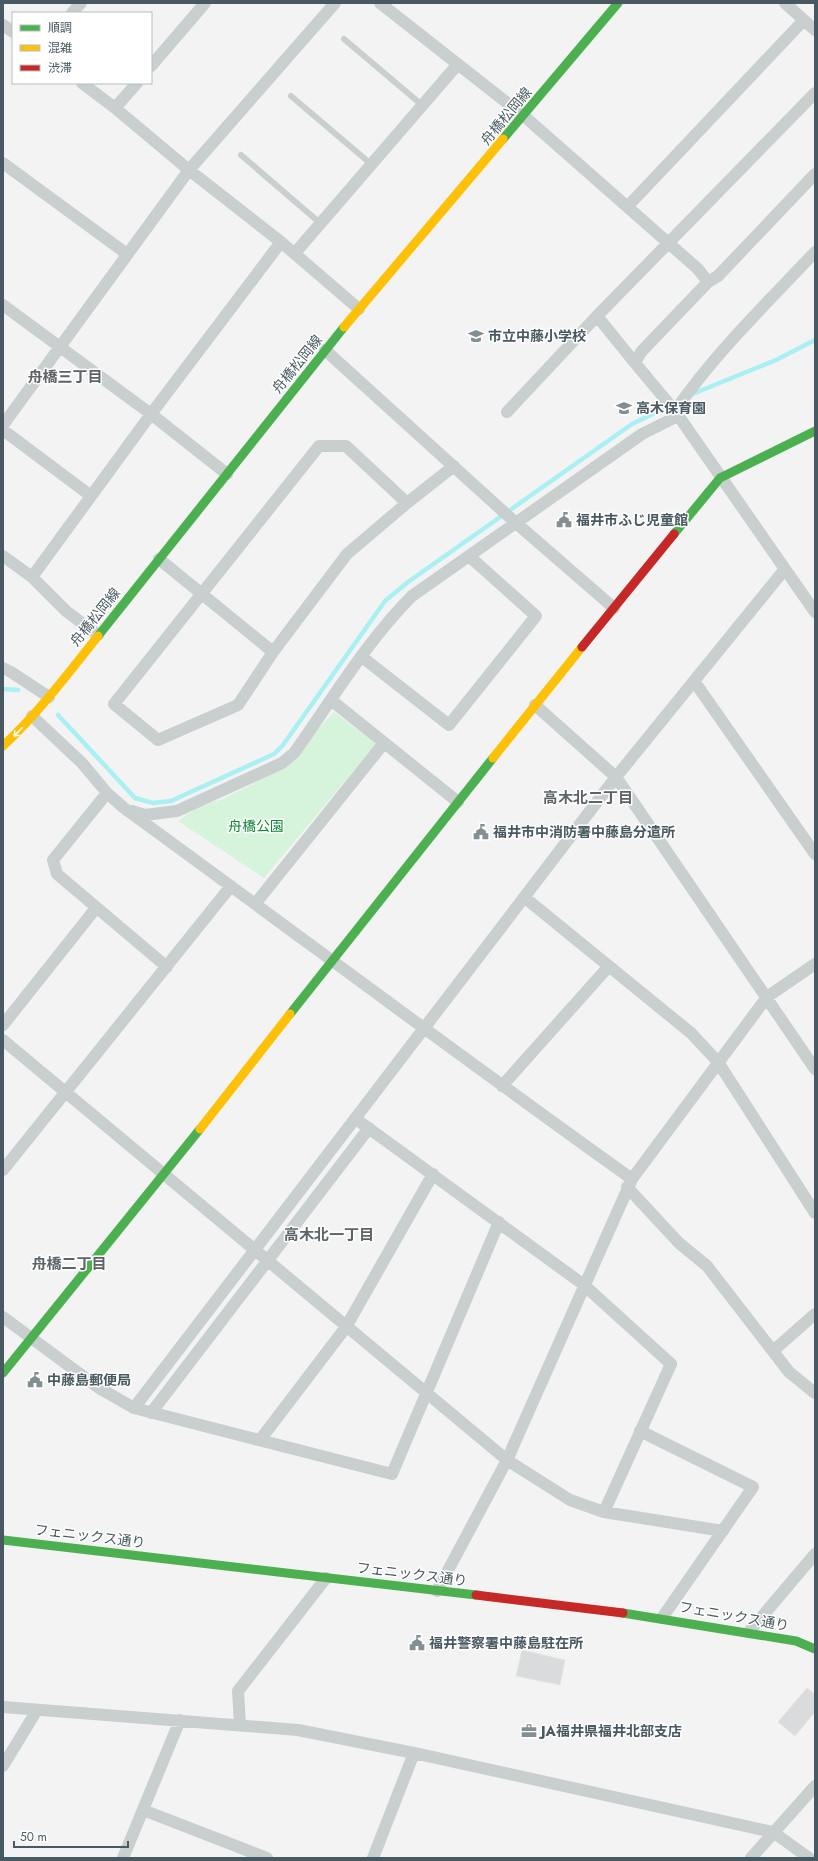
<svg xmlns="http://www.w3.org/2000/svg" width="818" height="1861" viewBox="0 0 818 1861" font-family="Jost,'Noto Sans JP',sans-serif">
<rect width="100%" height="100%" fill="#f3f3f3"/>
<path fill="#d6f3dc" d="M334 712 376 744 264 878 178 821 200 806 223 799 281 769Z"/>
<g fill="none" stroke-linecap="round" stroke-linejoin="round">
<path stroke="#a9f0f3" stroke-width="4.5" d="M690 395 776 360 815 340
M3 689 18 690
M58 715 135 798 153 803 171 801 274 754 283 745 385 601 408 582 632 424 669 406"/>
</g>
<path fill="#dadbdc" stroke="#e4e5e5" d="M522 1650 565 1660 560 1685 516 1676Z
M807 1688 815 1694V1712L795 1736 778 1722Z"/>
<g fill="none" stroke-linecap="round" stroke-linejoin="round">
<path stroke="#c9cecf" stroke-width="6" d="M344 39 422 105
M291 96 371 164
M241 155 320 223"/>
<path stroke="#c9cecf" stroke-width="12" d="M380 3 524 116 698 269 708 282 641 352 635 363 675 411 815 612
M785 3 815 30
M72 13 81 3
M3 25 13 32
M151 66 205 3
M82 83 115 108 189 170 281 242 359 309
M115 108 137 83
M3 163 127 254
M628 206 804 20
M295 253 458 64
M708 282 718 276 815 174
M3 305 151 414 227 474
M325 350 516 523 614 608
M635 363 597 316 815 93
M675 411C715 353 766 304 815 252
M507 412 597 316
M3 425 189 170 335 3
M3 430 91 496
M407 503 346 446H319L114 704 158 740 238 705 273 652 347 554 407 503 454 466
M3 556 32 577 66 611 98 635
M159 559 273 652
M32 577 151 414 281 242
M362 657 449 725 536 616 469 556
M3 668 11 672 49 697
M694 681 815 854
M331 700 458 802
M535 705 616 777 815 1069
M32 716 82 763 107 793 124 808C293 931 461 1057 632 1179
M107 793 53 860 57 874 167 967
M132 811 145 815 177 811 282 763 294 753C332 700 366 642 412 596L642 434 678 416
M524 897 691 1033 718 1062 815 1213
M255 904 384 743
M3 1025 96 908
M3 1040 507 1460 570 1500 604 1512 723 1531
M502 1086 609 966
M356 1119 584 1285 671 1364 604 1512
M3 1170 231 886
M627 1187 679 1243 707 1266 789 1372 815 1393
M3 1317 99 1388 134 1408 392 1474 499 1222
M773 1351 815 1314
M134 1408 616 777 785 569
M151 1413 369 1128
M640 1431 753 1487 662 1618
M260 1440 346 1327 433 1174
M437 1591 507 1460 632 1179 767 997 815 964
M749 1632 815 1554
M3 1707 298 1730 414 1753 773 1832 809 1858
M240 1725 238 1691 326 1578
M3 1766 37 1710
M143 1810 267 1858
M123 1858 180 1720
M373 1858 414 1753
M751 1858 815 1786"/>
<path stroke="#4caf50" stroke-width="9" d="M503 139 618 3
M674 534 720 478 815 431
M98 636 344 327
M290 1014 493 758
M3 1373 200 1129
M3 1540 476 1595
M623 1613 796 1641 815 1649"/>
<path stroke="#ffc107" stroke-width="9" d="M344 327 503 139
M3 746C38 713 68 674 98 636
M493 758 582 647
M200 1129 290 1014"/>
<path stroke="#c62828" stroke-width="9" d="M582 647 674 534
M476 1595 623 1613"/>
</g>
<defs><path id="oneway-shaft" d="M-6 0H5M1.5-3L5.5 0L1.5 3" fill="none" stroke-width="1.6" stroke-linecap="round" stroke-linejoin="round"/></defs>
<use stroke="#f6fbf6" href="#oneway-shaft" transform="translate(18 732) rotate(135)"/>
<defs>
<symbol id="school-bare" viewBox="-9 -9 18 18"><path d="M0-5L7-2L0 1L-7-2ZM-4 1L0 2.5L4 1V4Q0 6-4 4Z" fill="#848f94" stroke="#fff" stroke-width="2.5" paint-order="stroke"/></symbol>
<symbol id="civic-bare" viewBox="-9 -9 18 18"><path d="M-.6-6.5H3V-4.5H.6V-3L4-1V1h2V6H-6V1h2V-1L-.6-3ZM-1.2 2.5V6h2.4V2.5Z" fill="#848f94" stroke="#fff" stroke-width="2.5" paint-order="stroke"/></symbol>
<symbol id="office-bare" viewBox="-9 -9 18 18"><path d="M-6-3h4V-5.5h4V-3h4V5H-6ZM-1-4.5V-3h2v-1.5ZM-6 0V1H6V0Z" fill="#848f94" stroke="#fff" stroke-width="2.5" paint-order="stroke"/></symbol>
</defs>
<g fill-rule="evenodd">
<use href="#school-bare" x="465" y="325" width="22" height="22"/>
<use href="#school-bare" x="613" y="397" width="22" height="22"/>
<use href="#civic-bare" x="553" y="509" width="22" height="22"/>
<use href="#civic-bare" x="470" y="821" width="22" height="22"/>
<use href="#civic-bare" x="24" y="1369" width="22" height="22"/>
<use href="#civic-bare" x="406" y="1632" width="22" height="22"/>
<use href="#office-bare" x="518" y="1720" width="22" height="22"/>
</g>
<g text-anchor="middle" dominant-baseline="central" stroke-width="3" stroke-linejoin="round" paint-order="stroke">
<g font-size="14" fill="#485961" stroke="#fff">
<text transform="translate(506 116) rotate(-50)">舟橋松岡線</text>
<text transform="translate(297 364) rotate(-51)">舟橋松岡線</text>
<text transform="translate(95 617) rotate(-51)">舟橋松岡線</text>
<text transform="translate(90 1536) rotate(7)">フェニックス通り</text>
<text transform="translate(412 1574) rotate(7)">フェニックス通り</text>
<text transform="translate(734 1616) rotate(10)">フェニックス通り</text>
</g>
<g font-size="14" font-weight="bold" fill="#485961" stroke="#fff" text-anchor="start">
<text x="488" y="336">市立中藤小学校</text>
<text x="636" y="408">高木保育園</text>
<text x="576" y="520">福井市ふじ児童館</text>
<text x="493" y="832">福井市中消防署中藤島分遣所</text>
<text x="47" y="1380">中藤島郵便局</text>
<text x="429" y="1643">福井警察署中藤島駐在所</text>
<text x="541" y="1731">JA福井県福井北部支店</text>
</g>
<g font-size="14" fill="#118438" stroke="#fff">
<text x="256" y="826">舟橋公園</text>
</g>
<g font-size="15" font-weight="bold" fill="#5d6367" stroke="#fff">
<text x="65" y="377">舟橋三丁目</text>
<text x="588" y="798">高木北二丁目</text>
<text x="329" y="1235">高木北一丁目</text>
<text x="69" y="1264">舟橋二丁目</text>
</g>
</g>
<rect width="818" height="1861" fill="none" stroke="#485961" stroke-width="8"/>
<rect x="12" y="12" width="140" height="72" fill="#ffffff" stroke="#b6bdc0"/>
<rect x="20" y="25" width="20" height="6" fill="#4caf50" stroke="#b6bdc0"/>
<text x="48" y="32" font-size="12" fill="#485961">順調</text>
<rect x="20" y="45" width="20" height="6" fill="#ffc107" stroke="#b6bdc0"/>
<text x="48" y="52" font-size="12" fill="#485961">混雑</text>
<rect x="20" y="65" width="20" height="6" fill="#c62828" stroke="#b6bdc0"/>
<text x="48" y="72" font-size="12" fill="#485961">渋滞</text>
<path d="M14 1841v6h114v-6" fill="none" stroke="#485961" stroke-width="2"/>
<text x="20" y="1841" font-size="12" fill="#485961" stroke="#ffffff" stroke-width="3" paint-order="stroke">50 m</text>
</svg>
